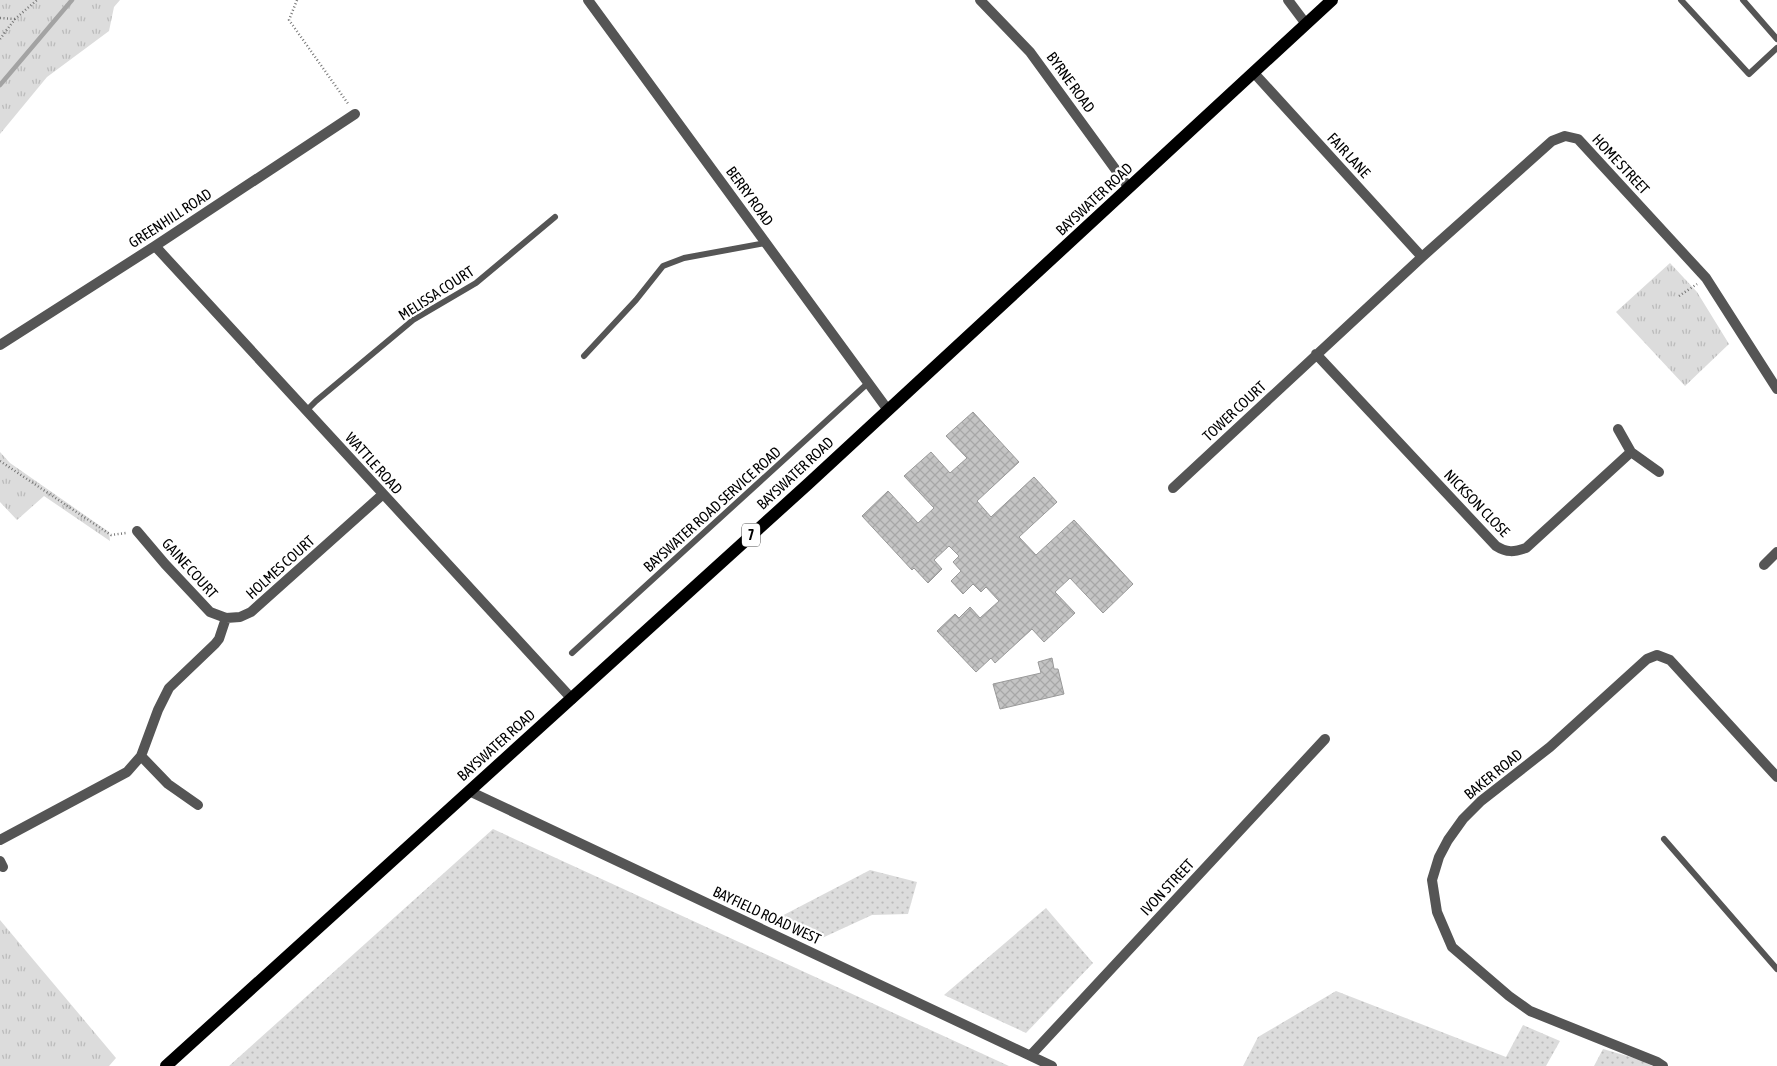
<svg xmlns="http://www.w3.org/2000/svg" width="1777" height="1066" viewBox="0 0 1777 1066" font-family="'Asap Condensed',sans-serif">
<defs>
<pattern id="grass-dots" width="8" height="8" patternUnits="userSpaceOnUse" patternTransform="scale(1.25)"><rect width="8" height="8" fill="#dcdcdc"/><path d="M2 2h.1M6 6h.1" fill="none" stroke="#bbb" stroke-width="1.8" stroke-linecap="round"/></pattern>
<pattern id="park-tufts" width="24" height="20" patternUnits="userSpaceOnUse" patternTransform="scale(1.25)"><rect width="24" height="20" fill="#dcdcdc"/><path d="M3 7l-1-3M5 7V3M7 7l1-3M15 17l-1-3M17 17v-4M19 17l1-3" fill="none" stroke="#bbb"/></pattern>
<pattern id="building-cross-hatch" width="8" height="8" patternUnits="userSpaceOnUse" patternTransform="scale(1.25)"><rect width="8" height="8" fill="#c4c4c4"/><path d="M0 0l8 8M0 8l8-8" fill="none" stroke="#a7a7a7"/></pattern>
</defs>
<rect width="100%" height="100%" fill="#fff"/>
<path fill="url(#grass-dots)" d="M493 829 1009 1066H229Z
M870 870 917 882 908 914 872 915 822 938 776 919Z
M1046 908 1093 963 1026 1033 944 995Z
M1336 991 1506 1057 1523 1025 1560 1041 1546 1066H1243L1258 1037Z
M1603 1049 1641 1060 1652 1066H1594Z"/>
<path fill="url(#park-tufts)" d="M0 0H120L114 7 109 31 47 77 0 134Z
M1670 263 1697 292 1729 344 1685 386 1616 312Z
M0 452 10 463 109 532 110 541 44 496 17 520 0 502Z
M0 920 116 1058 109 1066H0Z"/>
<g fill="none" stroke-linecap="round" stroke-linejoin="round">
<path stroke="#a3a3a3" stroke-width="4.5" d="M0 85 72 0"/>
</g>
<path fill="url(#building-cross-hatch)" stroke="#999" d="M973 412 1019 462 977 501 991 517 1034 477 1057 502 1019 537 1036 555 1074 520 1133 584 1103 613 1070 578 1055 592 1075 613 1044 642 1032 629 995 663 991 658 976 672 937 631 955 614 959 618 970 607 980 618 999 601 986 587 981 592 973 584 963 594 951 581 961 571 953 562 959 556 949 546 934 560 942 569 928 583 914 568 912 570 862 516 888 491 918 523 934 508 904 476 931 452 950 473 967 458 946 436Z
M1052 658 1054 669H1058L1064 694 1000 709 993 684 1041 673 1038 662Z"/>
<g fill="none" stroke-linecap="round" stroke-linejoin="round">
<path stroke="#777" stroke-width="2.5" stroke-dasharray="1 2.5" stroke-linecap="butt" d="M297 0 289 20 349 105
M0 18 15 19
M0 39 15 19 37 0
M1679 296 1697 284
M0 461 111 535 126 533"/>
<path stroke="#555" stroke-width="6" d="M1681 0 1749 74 1777 48
M1743 0 1777 39
M584 356 636 300 663 266 684 258 765 243
M307 410 316 401 413 320 476 283 555 217
M572 653 868 383
M1664 839 1777 969"/>
<path stroke="#555" stroke-width="10" d="M588 0 888 410
M980 0 1030 52 1129 188
M1288 0 1306 24
M1254 73 1422 257
M155 246 572 699
M0 345 155 246 355 114
M1316 354 1496 546C1507 553 1514 552 1526 548L1631 452
M1618 429 1631 452 1659 472
M1173 488 1422 257 1552 141 1565 136 1578 139 1706 278 1777 389
M137 531 165 564 210 612 226 618
M1764 565 1777 552
M141 756 168 784 198 805
M469 791 1052 1066
M0 840 127 772 141 756 158 710 169 688 215 644 219 639 226 618 240 617 251 612 382 495
M0 861 3 867
M1031 1055 1325 739
M1663 1066 1657 1062 1530 1011 1509 996 1452 947 1437 912 1432 880 1439 857 1448 840 1463 819 1481 801 1550 747 1647 659 1657 655 1670 660 1777 777"/>
<path stroke="#000" stroke-width="12" d="M166 1066 808 484 1332 0"/>
</g>
<g text-anchor="middle" dominant-baseline="central" stroke-width="4.5" stroke-linejoin="round" paint-order="stroke">
<rect fill="#fff" stroke="#4c4c4c" stroke-width="1" x="742" y="523.5" width="18" height="23" rx="4"/>
<g font-size="14" font-weight="bold" fill="#000">
<text x="751" y="535">7</text>
</g>
<g font-size="15" fill="#000" stroke="#fff">
<text transform="translate(1071 82) rotate(54)">BYRNE ROAD</text>
<text transform="translate(1349 155) rotate(47)">FAIR LANE</text>
<text transform="translate(1621 164) rotate(47)">HOME STREET</text>
<text transform="translate(750 196) rotate(54)">BERRY ROAD</text>
<text transform="translate(1094 199) rotate(-43)">BAYSWATER ROAD</text>
<text transform="translate(170 218) rotate(-33)">GREENHILL ROAD</text>
<text transform="translate(436 293) rotate(-33)">MELISSA COURT</text>
<text transform="translate(1234 411) rotate(-43)">TOWER COURT</text>
<text transform="translate(374 463) rotate(48)">WATTLE ROAD</text>
<text transform="translate(795 473) rotate(-43)">BAYSWATER ROAD</text>
<text transform="translate(1477 503) rotate(46)">NICKSON CLOSE</text>
<text transform="translate(712 509) rotate(-42)">BAYSWATER ROAD SERVICE ROAD</text>
<text transform="translate(280 567) rotate(-42)">HOLMES COURT</text>
<text transform="translate(190 568) rotate(48)">GAINE COURT</text>
<text transform="translate(496 745) rotate(-42)">BAYSWATER ROAD</text>
<text transform="translate(1493 774) rotate(-39)">BAKER ROAD</text>
<text transform="translate(1167 887) rotate(-47)">IVON STREET</text>
<text transform="translate(767 915) rotate(25)">BAYFIELD ROAD WEST</text>
</g>
</g>
</svg>
